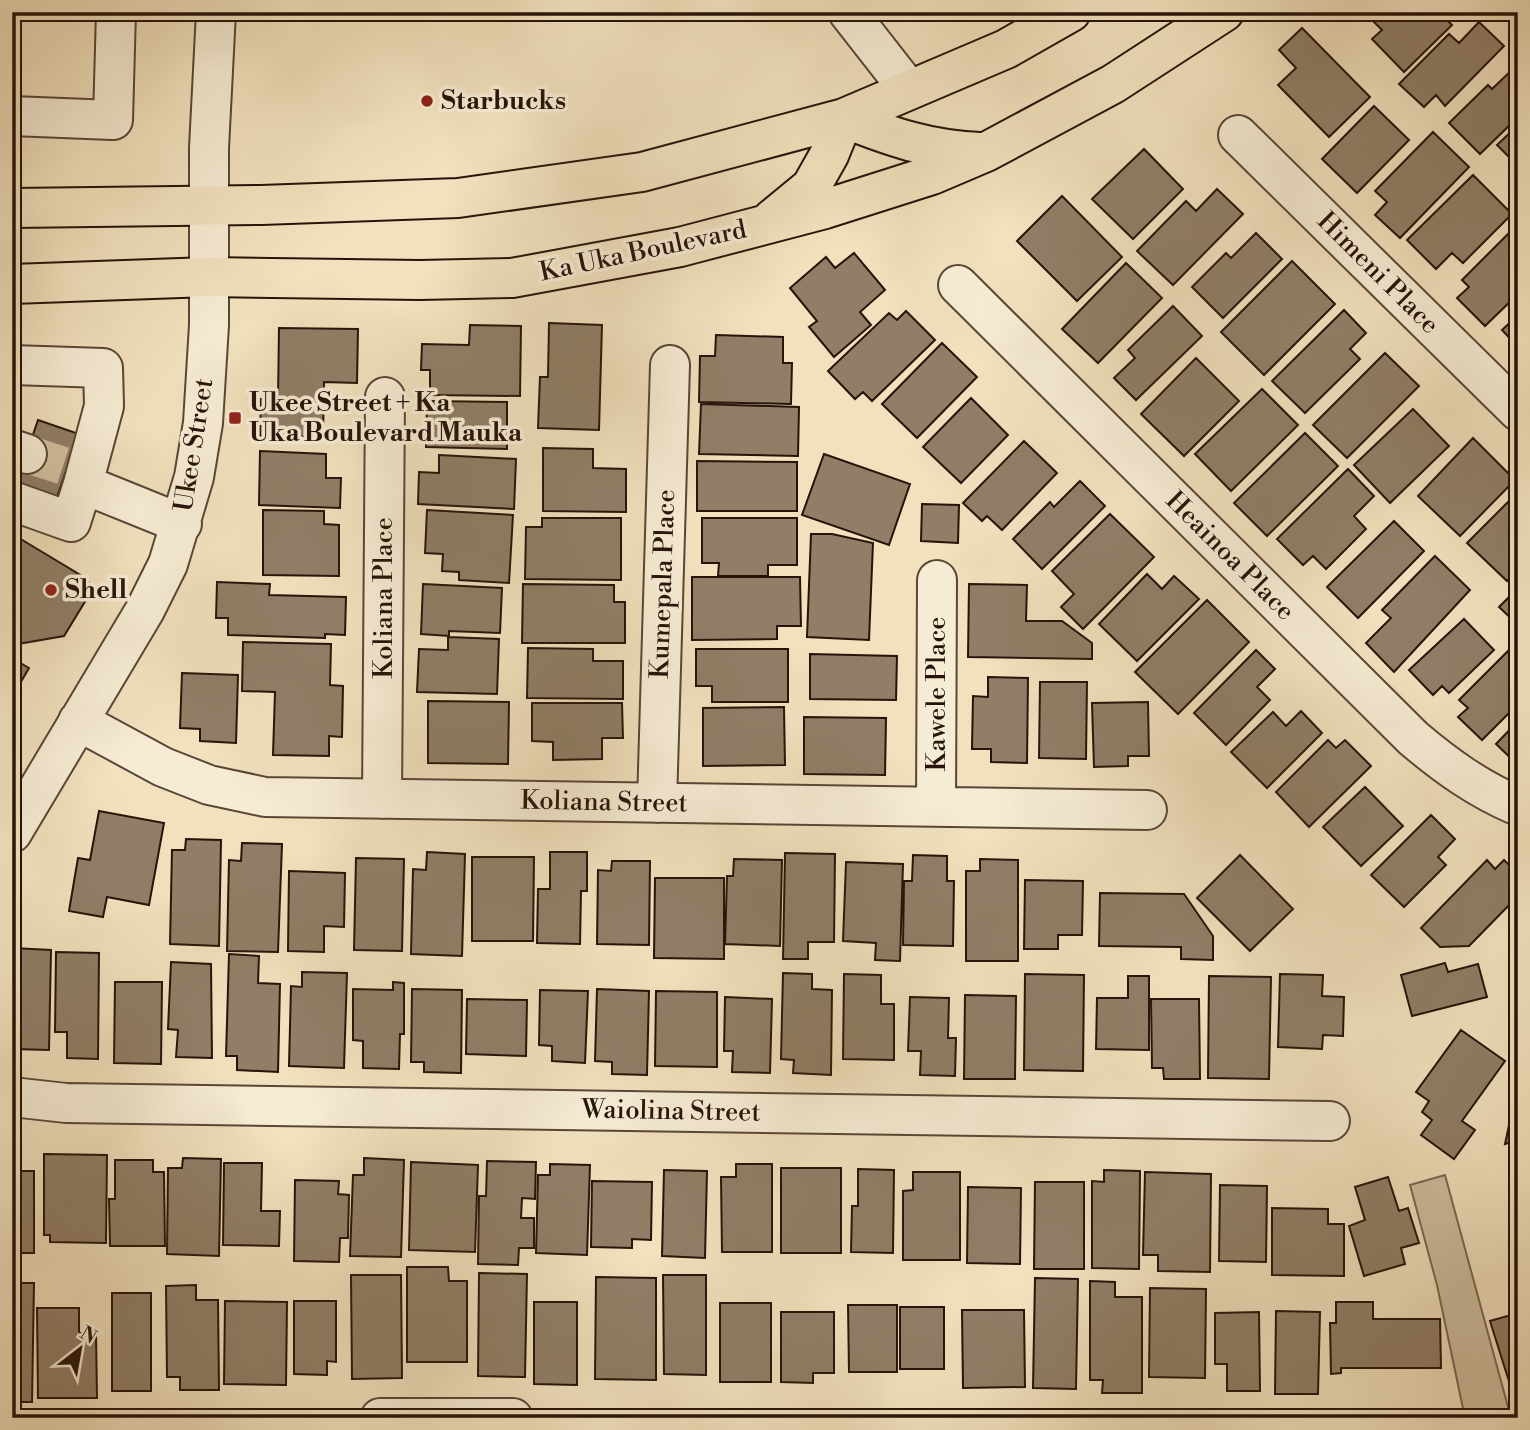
<svg xmlns="http://www.w3.org/2000/svg" width="1530" height="1430" viewBox="0 0 1530 1430" font-family="'Libre Bodoni',serif">
<rect width="100%" height="100%" fill="#f1e1bd"/>
<filter id="stains"><feTurbulence type="fractalNoise" baseFrequency=".00286" numOctaves="4"/><feColorMatrix values="0 0 0 0 .2 0 0 0 0 .09 0 0 0 0 .02 0 0 0 .5 -.17"/></filter>
<radialGradient id="worn" r=".72"><stop offset=".6" stop-color="#630" stop-opacity="0"/><stop offset="1" stop-color="#630" stop-opacity=".3"/></radialGradient>
<path fill="#cebe9f" stroke="#7a6854" stroke-width="2" d="M1445 1175 1511 1418H1465L1437 1285 1410 1185Z"/>
<path fill="#907e67" stroke="#26130a" stroke-width="2" d="M1381 12H1439L1452 25 1404 72 1372 39 1382 30 1372 20Z
M1479 22 1504 46 1445 106 1436 95 1424 107 1399 84 1449 34 1459 43Z
M1302 28 1370 97 1329 137 1278 85 1296 68 1279 50Z
M1518 64V117L1480 154 1449 123 1488 85 1492 89Z
M1374 106 1409 140 1357 193 1322 159Z
M1518 125V166L1497 145Z
M1433 132 1469 167 1400 238 1375 215 1387 202 1375 191Z
M1144 149 1183 189 1133 239 1092 199Z
M1473 175 1512 214 1463 263 1452 253 1436 269 1407 240Z
M1217 189 1243 214 1173 285 1137 251 1186 201 1196 211Z
M1062 196 1122 257 1077 301 1017 241Z
M1518 224V294L1485 326 1457 298 1469 287 1462 280Z
M1256 233 1282 259 1223 318 1192 287 1226 253 1231 258Z
M854 253 885 290 860 312 871 325 834 357 809 327 817 321 790 288 826 257 835 268Z
M1292 261 1335 304 1264 375 1221 332Z
M1126 263 1162 298 1098 363 1062 329Z
M1173 306 1202 336 1136 400 1114 378 1135 358 1128 350Z
M1344 310 1366 333 1350 349 1360 359 1305 413 1272 381Z
M906 311 935 340 872 401 863 392 855 399 828 371 889 313 897 320Z
M1518 315V347L1502 330Z
M549 323 602 325 599 430 538 428 540 377H548Z
M470 325 521 326 520 396 430 395V370H421L422 344 469 345Z
M279 328 358 329 357 383 324 382 323 437 260 436 261 399H278Z
M716 335 783 337V363H792L791 404 699 402 700 356H715Z
M942 343 977 377 917 438 882 404Z
M1385 353 1419 386 1347 458 1313 425Z
M1196 358 1239 401 1184 456 1141 414Z
M1262 389 1298 425 1231 491 1195 454Z
M971 398 1008 435 961 483 923 447Z
M427 401 507 402V449L426 447Z
M701 404 799 407 798 456 699 454Z
M1413 409 1449 446 1390 503 1354 465Z
M38 420 79 434 51 514 12 496Z
M1305 433 1338 466 1267 536 1234 503Z
M1473 438 1515 480 1460 536 1418 496Z
M1024 441 1057 473 1002 530 987 516 982 521 963 503Z
M543 448 593 449V468L626 469V512L543 511Z
M260 451 326 454V478H341L340 508 259 505Z
M824 454 910 484 889 545 802 515Z
M439 455 516 459 514 509 418 504 419 472 439 473Z
M697 461 797 462V511H697Z
M1348 469 1374 496 1354 516 1366 529 1326 569 1313 556 1303 565 1277 539Z
M1080 481 1105 506 1042 569 1013 539 1050 502 1054 507Z
M1510 500 1518 508V570L1507 581 1467 543Z
M922 504 959 505 958 543 921 541Z
M263 510 324 511V524L339 525V576L263 575Z
M427 510 513 515 509 583 459 580V572L442 571 443 554 425 553Z
M1110 514 1154 557 1083 629 1061 607 1074 594 1052 571Z
M542 518H621V580L525 579 526 527H542Z
M702 518H797V565H768V576H718L719 563H702Z
M1394 521 1424 551 1358 618 1327 587Z
M811 534H832L873 543 869 640 807 637Z
M19 538 87 579 91 586 89 595 64 636 12 645V539Z
M1435 556 1470 590 1394 672 1366 643 1391 618 1382 610Z
M1147 574 1162 589 1174 576 1199 599 1137 661 1099 624Z
M692 577H800L801 626H777V639L692 640Z
M217 582 270 584 269 595 346 597 345 635 325 634V638L228 635V618H216Z
M423 584 502 588 500 633 449 631V636L421 634Z
M523 584 614 585V602H625V643H522Z
M969 584 1027 585 1026 621H1062L1092 643V659L968 657Z
M1518 588V625L1499 607Z
M1207 600 1249 642 1178 714 1135 672Z
M1464 619 1494 650 1449 693 1442 686 1433 695 1409 670Z
M448 637 499 639 497 694 417 692 419 649 448 650Z
M243 642 331 644 330 685 343 686 342 737 329 736V756L273 755 275 692 242 691Z
M1517 642 1518 704 1482 740 1458 717 1468 708 1459 700Z
M528 648 593 649V661H623V699L527 698Z
M696 649H788V702H712V686H696Z
M1256 650 1275 669 1257 687 1270 700 1226 745 1194 713Z
M810 654 897 656 896 700 810 699Z
M12 658 29 668 12 697Z
M182 673 238 675 236 743 200 741V729L180 728Z
M988 677 1028 678 1027 763 991 762V749H972L973 696 988 697Z
M1040 682H1087L1086 759 1039 758Z
M428 701 509 702 508 764 428 763Z
M1148 702 1149 756H1128V766L1094 767 1092 703Z
M532 703H622L623 738H602V759L553 760V742L532 741Z
M784 707 785 765 703 766V708Z
M1301 711 1322 733 1267 788 1231 752 1273 712 1286 726Z
M804 717 886 718 885 775 804 774Z
M1518 721V765L1496 744Z
M1328 740 1336 748 1345 740 1371 766 1309 827 1276 792Z
M1365 787 1403 826 1361 866 1323 827Z
M99 811 164 823 149 905 107 897 103 917 69 911 78 858 90 860Z
M1431 815 1455 839 1438 857 1446 865 1404 907 1371 875Z
M186 839 221 840 219 946 170 944 172 850H185Z
M242 843 282 844 278 952 227 951 229 860 241 861Z
M427 852 465 854 462 956 411 954 413 869 426 870Z
M550 852H587V891H581L580 944 537 943 538 889H550Z
M785 853 835 854 834 942H808V959H783Z
M913 855 947 856V881H954L953 946 903 945 904 881H912Z
M1240 855 1293 909 1250 951 1197 898Z
M472 857H534L533 941H472Z
M356 858 404 859 402 951 354 950Z
M734 859 782 860 780 946 725 944 727 876H733Z
M980 859 1018 860V961H966V871H980Z
M1487 860 1495 869 1504 860 1518 874V896L1469 946 1440 947 1421 928Z
M612 861H650L649 945 597 944 598 870 611 871Z
M846 862 903 864 900 961 875 960 876 943 843 941Z
M289 871 345 873 344 927 324 926V952L288 951Z
M655 878H724V959L654 958Z
M1025 880 1083 881 1082 935H1058V949H1024Z
M1100 893 1184 894 1213 936V960L1181 959V947L1099 946Z
M12 948 51 950 49 1050 12 1049Z
M56 952 99 953 98 1059 67 1058V1032H55Z
M229 954 259 956 258 983 280 984 278 1072 237 1070V1056H226Z
M171 962 211 964 212 1058 176 1057 178 1030 168 1029Z
M1445 963 1448 972 1478 964 1487 997 1412 1016 1401 975Z
M302 972 347 973 344 1068 289 1066 291 986 302 987Z
M783 973 812 974V989L832 990 831 1075 793 1073 794 1060 781 1059Z
M844 974 881 975V1004H894V1060L843 1059Z
M1025 974 1084 975 1083 1071 1024 1070Z
M1280 974 1323 975 1322 996 1344 997 1343 1036 1323 1035 1322 1049 1278 1047Z
M1128 976H1149V1050L1096 1049 1097 998H1128Z
M1209 976 1271 977 1269 1079 1208 1078Z
M115 982H162L161 1064 114 1063Z
M393 982 404 983V1034H400L399 1069 363 1068V1041L353 1040V989L393 990Z
M412 989 462 990 461 1073 424 1072V1062H411Z
M597 989 649 991 647 1075 612 1074V1062L595 1061Z
M540 990 588 991 585 1063 552 1061V1046L539 1045Z
M656 991 717 992V1067L655 1066Z
M965 995 1016 996 1015 1079H964Z
M725 997 772 999 770 1073 732 1072 733 1051H724Z
M910 997 949 998 948 1038H956L955 1076 920 1075 921 1051H908Z
M467 999 527 1000 526 1056 466 1054Z
M1151 999H1199L1200 1079H1164L1163 1068H1152Z
M1461 1030 1505 1061 1462 1121 1475 1130 1454 1159 1421 1135 1432 1120 1422 1112 1429 1101 1416 1092Z
M1518 1083V1140L1505 1144Z
M44 1154 107 1155 106 1243 50 1242V1235H44Z
M183 1158 221 1159 219 1256 167 1254 168 1168H182Z
M364 1158 404 1160 401 1257 350 1256 353 1175H364Z
M115 1160H153V1172H164L165 1246H110L109 1199H115Z
M487 1161 536 1162 535 1199 522 1198 521 1218H534V1248H519L518 1265 478 1264 479 1196H486Z
M411 1162 478 1165 475 1252 409 1250Z
M224 1163H262L261 1211H280L279 1246 223 1245Z
M550 1164 590 1165 587 1255 536 1253 538 1175H550Z
M736 1164H772V1252H722L721 1177H736Z
M781 1168H841V1253H781Z
M858 1169 894 1170 893 1253 851 1252 852 1206H858Z
M664 1170 707 1171 705 1258 662 1256Z
M1104 1170 1140 1171 1139 1269 1092 1268V1181L1104 1182Z
M12 1171H34V1253H12Z
M913 1172H960V1260H903V1191L913 1190Z
M1145 1172 1211 1174 1210 1272 1158 1271V1255H1143Z
M1388 1177 1399 1211 1408 1208 1419 1243 1401 1248 1405 1264 1364 1276 1349 1226 1365 1220 1355 1187Z
M295 1180 339 1181 338 1194 349 1195 348 1238H340L339 1262 294 1261Z
M592 1181 652 1182 651 1240 632 1239V1248L591 1247Z
M1035 1182H1084V1269H1034Z
M1220 1185 1267 1186 1266 1262 1219 1261Z
M968 1187 1021 1188 1020 1264 967 1263Z
M1272 1208 1328 1209V1224H1344V1276L1272 1275Z
M407 1267H448L449 1281H467V1362H407Z
M479 1273 527 1274 525 1377 478 1376Z
M351 1275H401L402 1378 352 1379Z
M663 1275H706V1375L664 1374Z
M596 1277 656 1278V1380L595 1379Z
M1035 1278 1078 1279 1076 1389 1033 1388Z
M1090 1281 1115 1282V1297H1142V1393H1102L1103 1380H1090Z
M12 1283H34L32 1402H12Z
M196 1285V1300H218L219 1390H180V1377H167L166 1286Z
M1150 1288 1206 1289 1205 1378 1149 1377Z
M112 1293H151V1391H112Z
M225 1301 287 1302 286 1385 224 1384Z
M294 1301H336V1362L327 1361V1375L294 1374Z
M534 1302H577V1385L534 1384Z
M1336 1302H1373V1319H1440L1441 1368H1341V1373L1331 1374 1330 1323H1336Z
M720 1303H771V1382H720Z
M848 1305H897V1372H849Z
M900 1307H944V1369H900Z
M37 1308H79V1333H96L97 1398H38Z
M962 1310H1024L1025 1387 963 1388Z
M1276 1311 1320 1312 1318 1394H1275Z
M781 1312H834V1373H813V1383L781 1382Z
M1259 1312 1260 1391H1227V1364H1215V1313Z
M1518 1313V1393L1513 1394 1490 1321Z"/>
<g fill="none" stroke-linecap="round" stroke-linejoin="round">
<path stroke="#d3c2a2" stroke-width="38" stroke-dasharray="38 19" stroke-linecap="butt" d="M27 454 67 467"/>
<defs>
<path id="minor" d="M848 12 909 90
M12 116 113 120 116 12
M1238 135 1518 411
M958 285 1413 738C1446 766 1478 789 1518 806
M12 365 103 368 104 406 83 484 182 524
M12 449 27 454
M12 501 71 522 83 484
M78 721 163 767 209 785 265 797 1147 810
M382 799 385 397
M657 803 670 365
M936 807 937 580
M12 833 145 610 168 564 194 477 203 423 209 325V148L216 12
M12 1097 66 1103 1330 1121
M380 1418H513"/>
<path id="major" d="M844 118C891 137 929 150 980 152
M12 208 261 205 458 198 642 172 844 118 1006 49 1071 12
M772 219 811 187 829 155 844 118
M12 284 209 277 420 280 512 278 680 247 825 209 932 175 986 152 1113 84 1224 12"/>
</defs>
<use href="#minor" stroke="#594637" stroke-width="42"/>
<use href="#major" stroke="#26130a" stroke-width="42"/>
<use href="#minor" stroke="#f6ecd4" stroke-width="38"/>
<use href="#major" stroke="#f1e1bd" stroke-width="38"/>
</g>
<g fill="#8f2418" stroke="#f6ecd4" stroke-width="2.5">
<circle cx="427" cy="101" r="7"/>
<rect x="228" y="411" width="14" height="14" rx="3.5"/>
<circle cx="51" cy="590" r="7"/>
</g>
<g text-anchor="middle" dominant-baseline="central" stroke-width="7" stroke-linejoin="round" paint-order="stroke">
<g font-size="26" font-weight="bold" fill="#26130a" stroke="#f6ecd4" text-anchor="start">
<text x="441" y="101">Starbucks</text>
<text x="249" y="403">Ukee Street + Ka<tspan x="249" dy="30">Uka Boulevard Mauka</tspan></text>
<text x="65" y="590">Shell</text>
</g>
<g font-size="26" fill="#26130a" stroke="#f6ecd4">
<text transform="translate(643 251) rotate(-12)">Ka Uka Boulevard</text>
<text transform="translate(1378 273) rotate(45)">Himeni Place</text>
<text transform="translate(194 445) rotate(-81)">Ukee Street</text>
<text transform="translate(1230 556) rotate(45)">Heainoa Place</text>
<text transform="translate(663 584) rotate(-88)">Kumepala Place</text>
<text transform="translate(384 598) rotate(-90)">Koliana Place</text>
<text transform="translate(937 694) rotate(-90)">Kawele Place</text>
<text transform="translate(604 802) rotate(1)">Koliana Street</text>
<text transform="translate(671 1111) rotate(1)">Waiolina Street</text>
</g>
</g>
<rect width="1530" height="1430" fill="none" stroke="#f1e1bd" stroke-width="42"/>
<rect x="14" y="14" width="1502" height="1402" fill="none" stroke="#26130a" stroke-width="3.5"/>
<rect x="21" y="21" width="1488" height="1388" fill="none" stroke="#26130a" stroke-width="2"/>
<g transform="translate(80 1349) rotate(31)" stroke="#f6ecd4" stroke-width="5" paint-order="stroke">
<path d="M0-5L12 26L0 18L-12 26Z" fill="#26130a"/>
<text y="-10" font-size="19" font-weight="bold" text-anchor="middle" fill="#26130a">N</text>
</g>
<rect width="100%" height="100%" filter="url(#stains)"/>
<rect width="100%" height="100%" fill="url(#worn)"/>
</svg>
